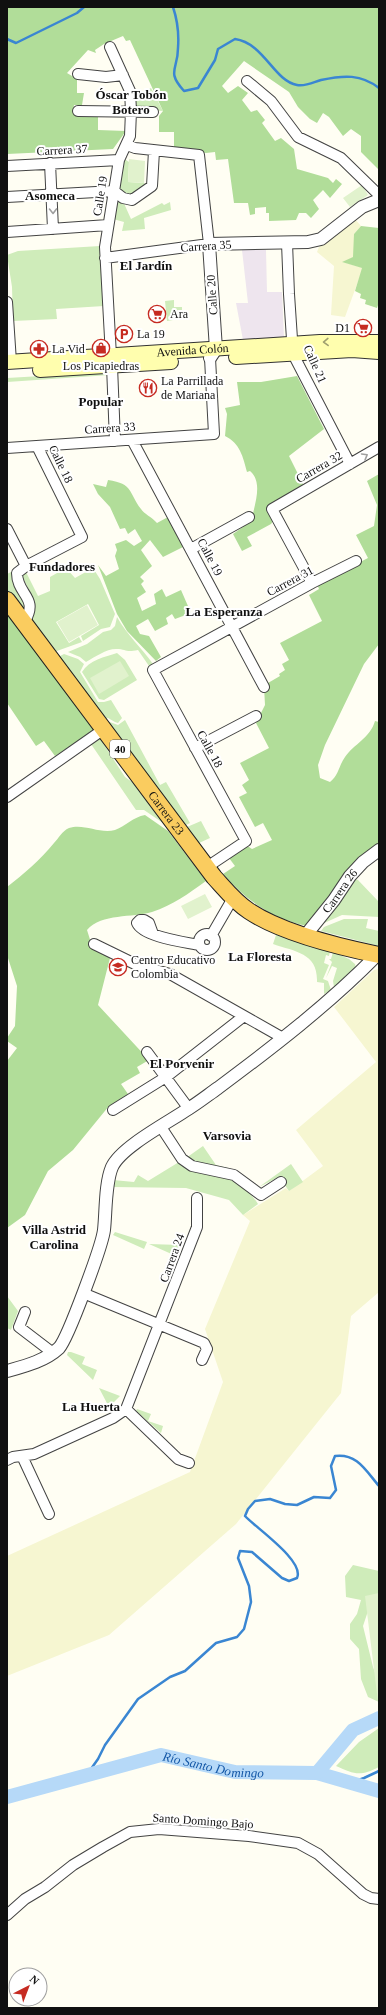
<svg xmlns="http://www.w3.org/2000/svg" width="386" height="2015" viewBox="0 0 386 2015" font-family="'Times New Roman',serif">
<rect width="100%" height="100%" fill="#fffef3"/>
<path fill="#eee5ee" d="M242 250H266L267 292H282L284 338 243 340 236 303H248Z"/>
<path fill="#f6f6d1" d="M355 219 361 226 354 234V257L343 262 363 268 345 317 331 315 334 266 317 252 319 247Z
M379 969V1292L351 1316 341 1393 236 1524 109 1635 7 1676V1556L190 1472 223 1382 205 1329 250 1221 243 1215 286 1188 289 1191 323 1166 296 1130 376 1062 334 1007 374 970Z"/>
<path fill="#cfecba" d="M151 88 163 111 136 109 135 95Z
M123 158 129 162 128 182 144 183 149 186 131 198 117 189Z
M117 195 122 199 131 219 162 203 164 205 170 202 171 210 144 218 145 229 122 231 124 222 113 219Z
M100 246 104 306 56 309 57 319 13 321 12 287 7 255 18 251Z
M174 300V307H182V310L172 311 173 320 167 321 165 301Z
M109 372 110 375 7 382V378Z
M66 568 75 578 93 568 100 579 115 614 110 627 101 629 83 641 81 636 99 625 88 604 56 622 69 643 79 637 82 642 54 652 31 617 35 602 22 576 26 572 38 596 50 591V577Z
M15 570 28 615 7 591V574Z
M117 617C127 635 141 647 153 664L149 666 138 650C125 653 127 649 116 649 106 649 95 657 86 662L80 657 68 652 87 644 103 632 111 630 115 626Z
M117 653 125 660 137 680 104 700 99 699 82 672C89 660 105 657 117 653Z
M64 654 78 659 84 664 80 672 98 702H104L111 700 122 718 118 723 115 722 108 718 105 719 58 657Z
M125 720 160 785 166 782 190 823 186 825 155 787 107 721 118 725Z
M99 737 125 777 132 782 163 823 144 810H136L91 744Z
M201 821 210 838 199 843 187 827Z
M351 878 358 880 378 901 379 900V917L342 915 322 924Z
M344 919H368L366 928 379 931V946L321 931 324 927Z
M276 935 330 951 329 956 326 955 324 963 329 965 323 979 328 981 331 990 324 994V983L317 982C318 953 296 952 273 944Z
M333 952 349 959 355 964 356 968 334 987 333 981 337 968 332 966 326 978 332 962 329 959H331Z
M203 1146 216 1165 228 1168 225 1170 202 1166 186 1158Z
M179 1162C193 1178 214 1171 231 1179 243 1184 252 1195 258 1204L243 1215 229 1200 186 1188 113 1187V1180L134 1182 138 1175 148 1181Z
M291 1164 303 1182 289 1191 279 1177 259 1187Z
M115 1232 147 1242 144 1249 142 1248 113 1235Z
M149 1244 180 1245 176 1256Z
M7 1296 18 1311 11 1330 7 1328Z
M68 1352H71L85 1357 82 1364 97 1370 93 1380 67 1355Z
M99 1388 120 1396 109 1407Z
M137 1409 151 1414 148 1421 163 1426 161 1433 136 1411Z
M353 1565 379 1571V1603H374L367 1614 363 1626 373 1667 379 1683V1702L368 1697 361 1679 359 1649 350 1639V1624L357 1614 361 1600 346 1597 345 1576Z
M379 1728V1767C360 1777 354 1774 336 1766L359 1742Z"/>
<path fill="#b1dd99" d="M7 7H379V170L361 152V136L351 129 343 136 329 117 323 113 317 123 310 119 298 107 289 92 244 61 222 86 228 93 238 86 248 93 242 100 251 112 257 110 265 120 262 123 275 141 281 138 294 149 297 169 328 178 333 183 336 179 342 184 330 198 323 190 313 200 319 209 311 218 306 213H299L296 220 269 221V213H266V207L255 208V214L250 215 248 203H234L228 159 216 160 215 152 206 153 174 147V132H159V116L163 111 130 40 126 41 123 36 104 44 95 50 96 53 88 50 67 73 77 79V93H84L82 105H74L73 112 98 115V130L126 131 113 149 7 154Z
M361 226 379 228V302L377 308 365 304 366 300 360 298 361 294 355 291 362 268 342 262 353 257 354 234Z
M297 376 324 429 289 456 304 486 269 506 274 520 271 524 247 537 252 546 242 551 233 534 250 522 252 518C255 503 263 482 250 471L247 472C243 457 240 443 225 436L227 414 225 408 240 405 237 382H261Z
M379 474V644L364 664 325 745 318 765 320 778 330 782C339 775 339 765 345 757 354 744 370 738 375 721L379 722V845L307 926C271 918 247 901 223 874L235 866 229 858 246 845 252 849 272 840 263 823 255 827 239 797 247 793 242 785 249 780 240 763 269 748 256 723 265 705 264 687 268 683 280 676 279 674 285 670 282 664 289 660 280 643 322 621 309 595 319 589 317 584 368 558 356 535 374 526 377 505 367 481Z
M108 480C134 484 128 492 141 509 144 514 152 517 157 523L168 517 183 547 163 557 150 540 141 550 152 566 140 577 144 581 141 584 146 592 137 598 142 611 156 604 154 594 162 589 166 597 181 590 191 613 175 619 172 614 166 618 168 624 155 631 148 619 136 626 140 634 149 636 161 657 156 661 127 631 117 614 98 565 106 576 119 569 115 556 117 550 115 544 126 540 134 546 142 541 135 529 128 534 125 528 120 529 110 507 98 494 93 484 106 487Z
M7 613 94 731 55 756 44 741 36 746 7 703Z
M145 815 168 831 206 881C188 894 173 905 152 912 132 918 102 913 87 930L92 946 110 958 98 1005 149 1060 137 1067 140 1073 121 1084 128 1094 109 1106 73 1150 48 1171 25 1215 7 1228V1061L17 1048 7 1041V1038L15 1026 17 986 7 955V887C24 874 40 860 54 843 59 838 62 831 69 828 84 823 99 834 115 830 126 826 133 817 145 815Z"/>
<path fill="#e1f2cd" d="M129 159 145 161 144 183 128 182Z
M362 185 368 195 350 207 343 198Z
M87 605 98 625 69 642 57 622Z
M120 661 129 676 99 694 90 678Z
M205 894 212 907 188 919 181 906Z
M379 1593V1702H378L365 1596Z"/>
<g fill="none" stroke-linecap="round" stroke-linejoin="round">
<path stroke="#3a86d2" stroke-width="2.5" d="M173 7C177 19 179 35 178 48 178 70 166 71 184 91L198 88 215 60 218 49 235 39C264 43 274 81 297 85 305 87 314 82 321 80 344 75 361 74 379 88
M7 39 16 43 77 13 84 7
M86 1776 98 1759 105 1745 138 1699 170 1677 185 1671 216 1643 237 1637 244 1629 251 1602 249 1586 238 1558 240 1551 252 1552 282 1578 289 1581 297 1578C305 1561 256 1528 245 1516L248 1509 255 1501 270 1499 285 1504 297 1505 314 1497 330 1498 336 1490 331 1466 335 1456C357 1453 366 1471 379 1486
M350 1783 364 1778 379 1771"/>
<g stroke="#b6d9f8" stroke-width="14">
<path d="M317 1773 379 1791"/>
<path id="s1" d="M7 1797 161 1755 235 1772 317 1773 353 1730 379 1718"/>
</g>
<defs>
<path id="minor" d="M110 47 130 91 131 111 130 136 119 160 105 247 111 356
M78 74 106 77 123 75
M247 81 271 101 298 137 341 158 379 195
M78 111 153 112
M50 163 53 229
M7 166 119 160
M7 197 114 191 123 198 132 200 152 186 154 151
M7 232 108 225
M287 243 289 294 293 354 350 464
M105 258 209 244 199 155 135 148 127 145
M7 302 11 362
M112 366 115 441
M132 440 264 687
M7 448 214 434 210 358
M7 529 26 566
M191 549 249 517
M312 583 272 509 379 447
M25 621C39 597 17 595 17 573L26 566 82 537 37 446
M195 748 256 716
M7 797 104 729
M207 867 246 841 153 670 312 583 356 561
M153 934 149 923 144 920H140L137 923C143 937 185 942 199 945
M199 942a8 8 0 1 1 16 0a8 8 0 1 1-16 0Z
M211 936 233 898
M94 944 137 965 170 974 283 1038
M147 1052 189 1109
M113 1110 166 1077 244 1016
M161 1127 182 1159 192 1166 234 1175 261 1195 281 1182
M83 1293 204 1343 207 1349 202 1360
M25 1312 19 1327 53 1353
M126 1409 178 1459 189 1463
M22 1456 49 1514
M7 1460 13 1457 34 1454 113 1418 126 1409 197 1227V1198
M7 1915 25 1899 45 1887 73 1865 103 1847 130 1832 159 1829 249 1836 298 1843 318 1854 363 1894 371 1898 379 1899"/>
<g id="tertiary">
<path d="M210 358 216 349 209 244 308 242 321 239 362 207 379 200"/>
<path id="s2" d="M305 936 334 900 350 876 363 862 379 850"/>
<path d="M7 1371C25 1366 45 1361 59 1348 68 1338 102 1246 104 1230 106 1212 105 1183 112 1167 121 1147 169 1122 188 1109 198 1103 208 1095 218 1088 273 1047 329 1004 377 955"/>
</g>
<g id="secondary">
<path d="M236 357 352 350 379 352"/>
<path id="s3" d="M7 362 320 342H379"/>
<path d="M40 370 171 362"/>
</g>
<g id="trunk">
<path id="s4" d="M7 600 214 877C225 889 235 902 249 911 282 933 340 947 379 955"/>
</g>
</defs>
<use href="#minor" stroke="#434343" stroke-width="12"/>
<use href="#tertiary" stroke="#434343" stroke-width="14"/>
<use href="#secondary" stroke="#323232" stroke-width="16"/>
<use href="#trunk" stroke="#212121" stroke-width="18"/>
<use href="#minor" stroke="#fff" stroke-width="10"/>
<use href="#tertiary" stroke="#fff" stroke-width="12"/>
<use href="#secondary" stroke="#fffeae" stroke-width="14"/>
<use href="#trunk" stroke="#facc5f" stroke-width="16"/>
</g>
<defs><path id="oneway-chevron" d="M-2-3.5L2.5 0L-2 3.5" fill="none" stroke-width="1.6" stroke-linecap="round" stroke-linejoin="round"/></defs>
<g stroke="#9f9f9f">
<use href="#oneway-chevron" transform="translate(53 211) rotate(89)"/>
<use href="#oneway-chevron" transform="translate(365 456) rotate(-30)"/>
</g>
<use stroke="#9f9f6f" href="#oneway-chevron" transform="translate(326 342) rotate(178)"/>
<defs>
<symbol id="supermarket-ring" viewBox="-11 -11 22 22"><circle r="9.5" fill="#fff" stroke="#c62b22" stroke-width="1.5"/><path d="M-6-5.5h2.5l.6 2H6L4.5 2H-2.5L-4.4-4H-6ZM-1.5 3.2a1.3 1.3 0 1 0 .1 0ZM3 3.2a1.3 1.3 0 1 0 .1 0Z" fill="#c62b22"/></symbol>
<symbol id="parking-ring" viewBox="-11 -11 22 22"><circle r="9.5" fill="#fff" stroke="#c62b22" stroke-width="1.5"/><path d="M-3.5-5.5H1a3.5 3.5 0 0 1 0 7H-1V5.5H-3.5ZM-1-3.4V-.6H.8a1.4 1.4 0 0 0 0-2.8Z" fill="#c62b22"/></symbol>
<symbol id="shop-ring" viewBox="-11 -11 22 22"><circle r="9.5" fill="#fff" stroke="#c62b22" stroke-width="1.5"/><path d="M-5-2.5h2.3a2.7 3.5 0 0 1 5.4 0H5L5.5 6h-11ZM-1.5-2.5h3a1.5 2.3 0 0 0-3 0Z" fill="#c62b22"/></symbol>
<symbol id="pharmacy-ring" viewBox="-11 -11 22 22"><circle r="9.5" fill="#fff" stroke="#c62b22" stroke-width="1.5"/><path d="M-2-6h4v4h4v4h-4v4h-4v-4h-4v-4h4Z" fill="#c62b22"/></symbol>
<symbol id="restaurant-ring" viewBox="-11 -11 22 22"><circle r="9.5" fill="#fff" stroke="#c62b22" stroke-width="1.5"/><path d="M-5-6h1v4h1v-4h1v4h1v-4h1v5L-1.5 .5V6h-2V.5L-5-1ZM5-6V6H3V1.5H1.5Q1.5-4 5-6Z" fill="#c62b22"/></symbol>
<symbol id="school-ring" viewBox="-11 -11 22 22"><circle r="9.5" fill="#fff" stroke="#c62b22" stroke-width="1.5"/><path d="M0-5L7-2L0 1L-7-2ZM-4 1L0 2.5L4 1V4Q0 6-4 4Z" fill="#c62b22"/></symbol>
</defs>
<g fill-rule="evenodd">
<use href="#supermarket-ring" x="147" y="304" width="20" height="20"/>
<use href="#supermarket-ring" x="353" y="318" width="20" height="20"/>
<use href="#parking-ring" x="114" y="324" width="20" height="20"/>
<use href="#shop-ring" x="91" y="338" width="20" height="20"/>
<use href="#pharmacy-ring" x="29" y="339" width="20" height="20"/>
<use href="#restaurant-ring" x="138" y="378" width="20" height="20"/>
<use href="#school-ring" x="108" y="957" width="20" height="20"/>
</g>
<g text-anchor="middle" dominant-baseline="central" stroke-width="4" stroke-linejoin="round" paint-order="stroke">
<rect fill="#fff" stroke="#585858" stroke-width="1" x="110" y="740" width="20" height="18" rx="3"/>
<g font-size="11" font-weight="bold" fill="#101010">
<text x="120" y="749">40</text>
</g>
<g font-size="12" fill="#101010" stroke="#fff">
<text transform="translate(62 150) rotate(-3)">Carrera 37</text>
<text transform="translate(100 196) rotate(-81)">Calle 19</text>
<text transform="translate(206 246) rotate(-4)">Carrera 35</text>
<text transform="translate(212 295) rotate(-94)">Calle 20</text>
<text stroke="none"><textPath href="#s3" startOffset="186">Avenida Colón</textPath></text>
<text transform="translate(315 364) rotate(66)">Calle 21</text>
<text transform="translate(110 428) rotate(-4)">Carrera 33</text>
<text transform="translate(61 464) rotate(64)">Calle 18</text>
<text transform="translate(319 467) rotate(-30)">Carrera 32</text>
<text transform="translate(210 557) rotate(62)">Calle 19</text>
<text transform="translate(290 581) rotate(-28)">Carrera 31</text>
<text transform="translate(210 749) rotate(61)">Calle 18</text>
<text stroke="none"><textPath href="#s4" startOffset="266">Carrera 23</textPath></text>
<text stroke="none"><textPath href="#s2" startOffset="57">Carrera 26</textPath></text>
<text transform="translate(172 1258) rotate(-70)">Carrera 24</text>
<text transform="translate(203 1821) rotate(4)">Santo Domingo Bajo</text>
</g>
<g font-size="12" fill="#101010" stroke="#fff" text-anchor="start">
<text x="170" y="314">Ara</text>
<text x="350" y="328" text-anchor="end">D1</text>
<text x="137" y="334">La 19</text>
<text x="52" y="349">La Vid</text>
<text x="101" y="366" text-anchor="middle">Los Picapiedras</text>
<text x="161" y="381">La Parrillada<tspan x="161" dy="14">de Mariana</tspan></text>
<text x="131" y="960">Centro Educativo<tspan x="131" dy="14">Colombia</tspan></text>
</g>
<g font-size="13" font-weight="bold" fill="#101010" stroke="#fff">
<text x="131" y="94">Óscar Tobón<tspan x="131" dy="15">Botero</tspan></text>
<text x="50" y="195">Asomeca</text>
<text x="146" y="265">El Jardín</text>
<text x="101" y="401">Popular</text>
<text x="62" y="566">Fundadores</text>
<text x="224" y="611">La Esperanza</text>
<text x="260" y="956">La Floresta</text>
<text x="182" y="1063">El Porvenir</text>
<text x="227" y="1135">Varsovia</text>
<text x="54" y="1229">Villa Astrid<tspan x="54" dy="15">Carolina</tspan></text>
<text x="91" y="1406">La Huerta</text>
</g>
<g font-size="13" font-style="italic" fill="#1458a7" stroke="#fff">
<text stroke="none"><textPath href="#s1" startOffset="213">Río Santo Domingo</textPath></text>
</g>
</g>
<rect width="386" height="2015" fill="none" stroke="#101010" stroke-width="16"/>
<g transform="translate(28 1987) rotate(42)"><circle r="19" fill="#ffffff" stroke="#9f9f9f"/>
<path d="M0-3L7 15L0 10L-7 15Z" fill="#c62b22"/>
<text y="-6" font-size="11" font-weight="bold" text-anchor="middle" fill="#101010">N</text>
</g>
</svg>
